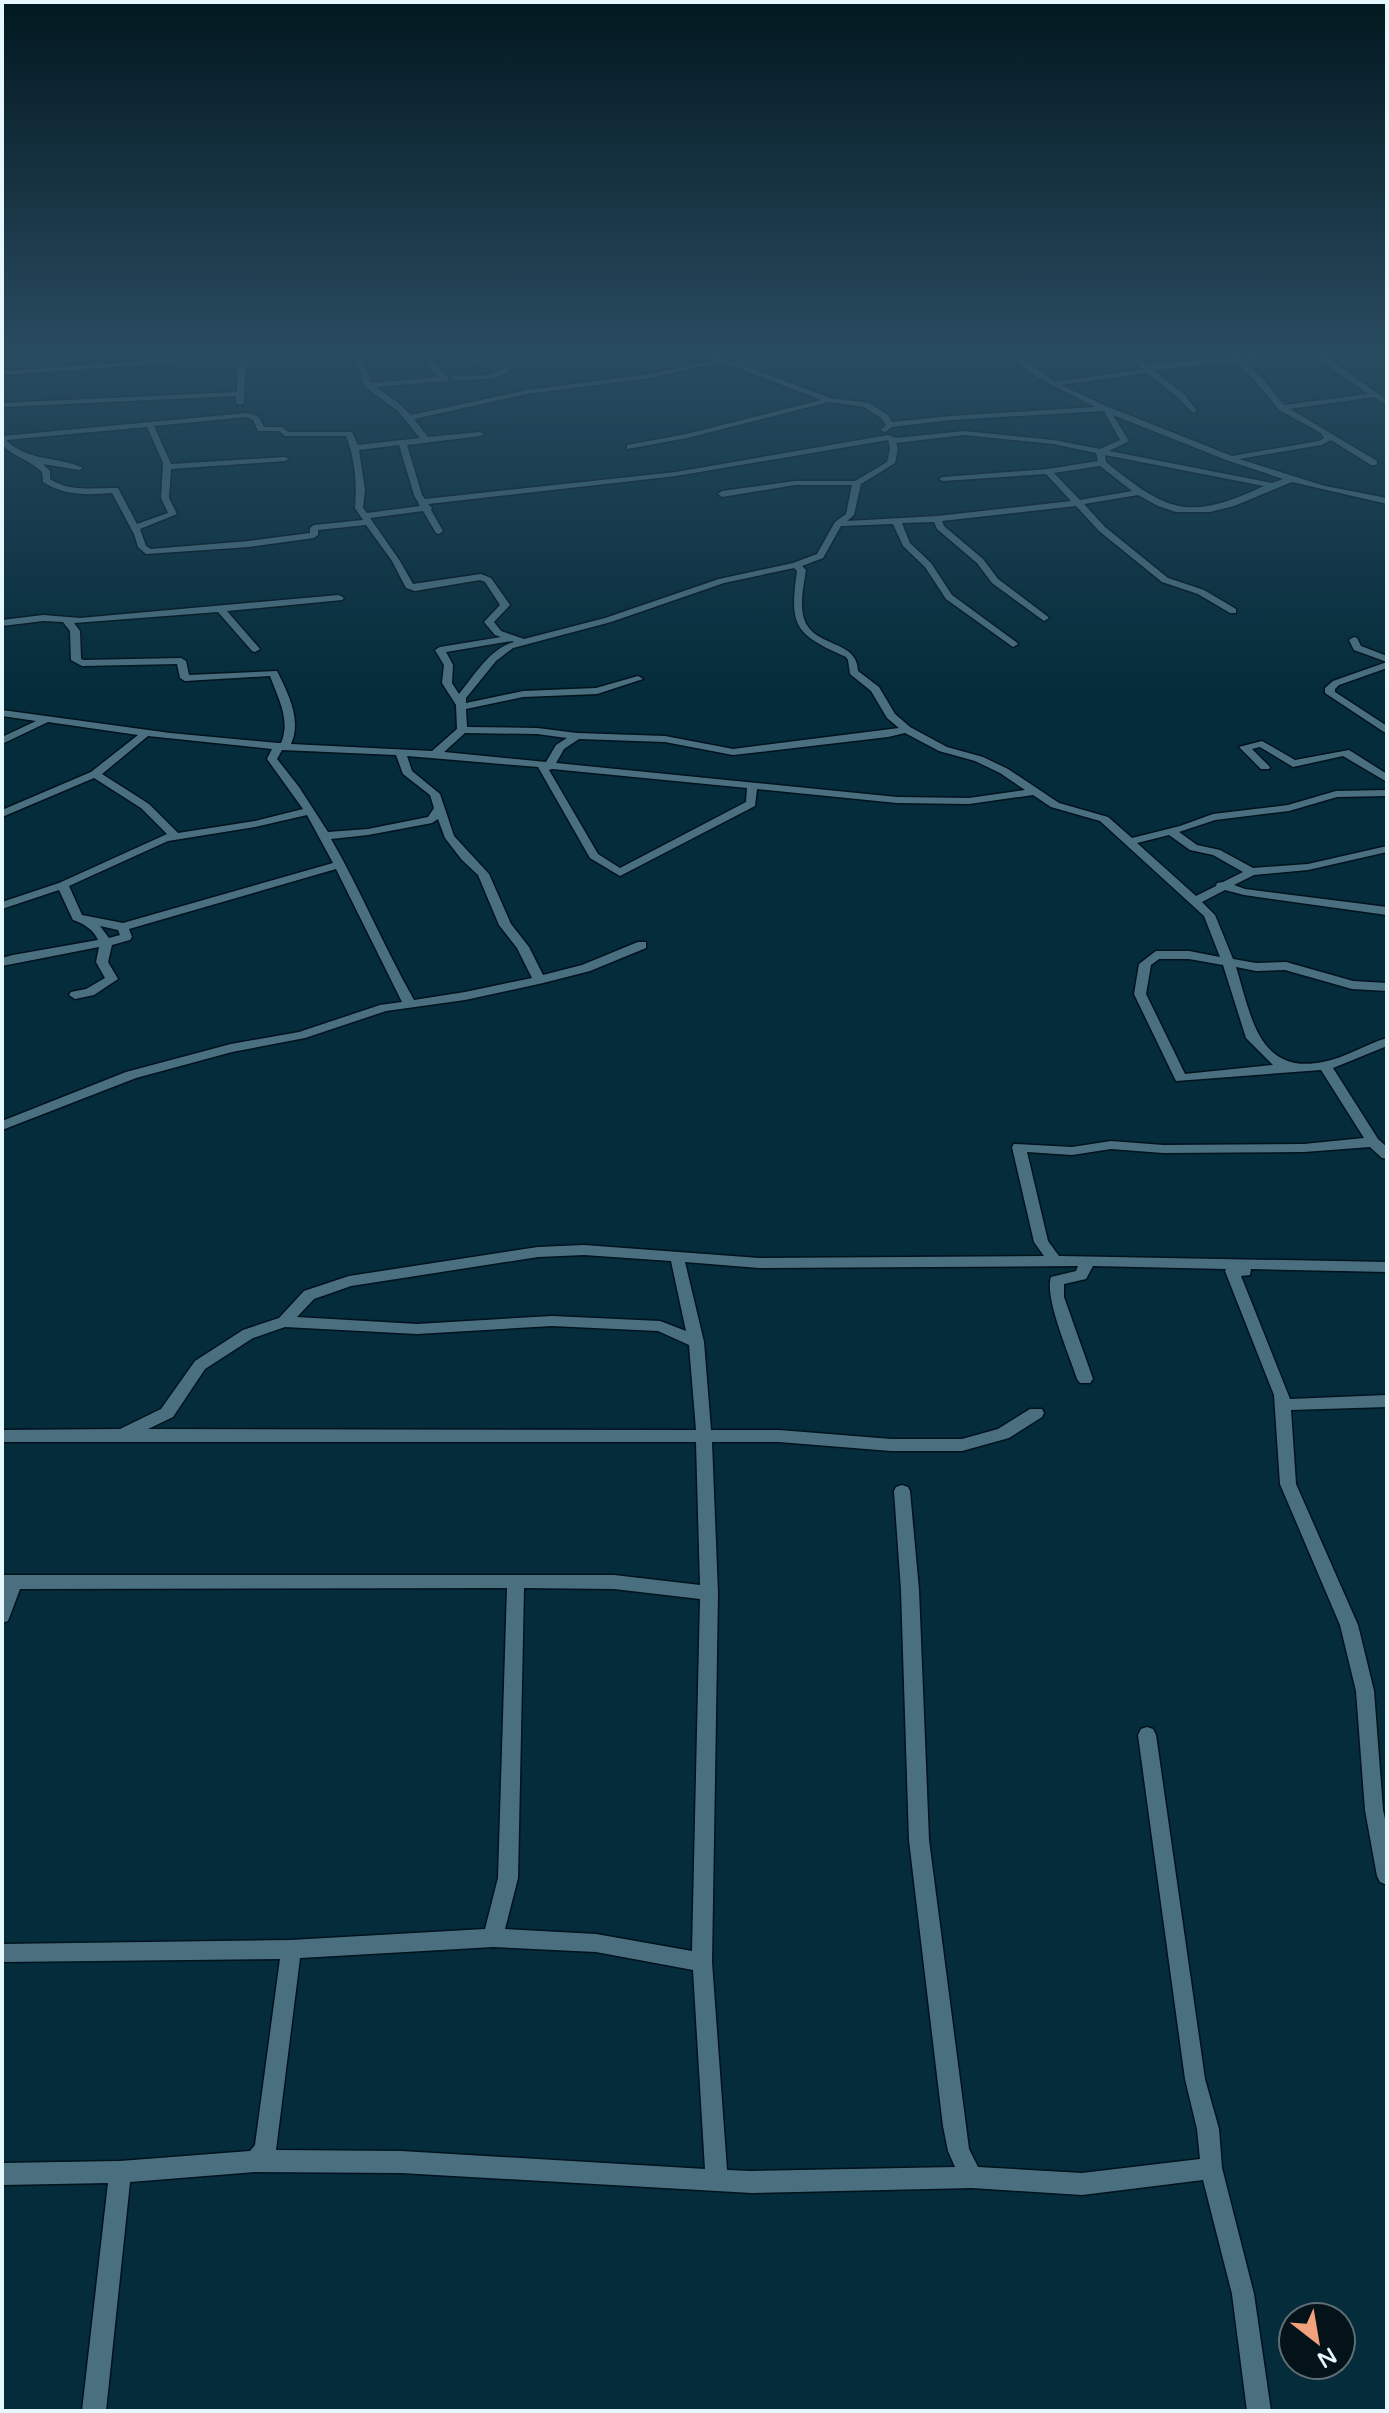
<svg xmlns="http://www.w3.org/2000/svg" width="1389" height="2413" viewBox="0 0 1389 2413" font-family="'Varela Round',sans-serif">
<rect width="100%" height="100%" fill="#042c3a"/>
<g fill="none" stroke-linecap="round" stroke-linejoin="round">
<defs>
<path id="street" d="M246 352H253L245 371 244 403 240 405 236 403V396L2 407V403L237 392V371Z
M346 352H353L366 368 371 383 439 377 416 352H423L448 377V381L376 387 396 401 411 415 527 390 651 374 715 360 698 352H708L734 362 750 352H759L740 364 830 398 869 403 888 415 892 422 951 416 1095 407 1035 376 1006 352H1014L1055 382 1143 369 1123 352H1131L1149 366 1155 364 1231 357 1234 354 1239 357 1327 352 1322 354 1387 400V405L1374 397 1290 409 1377 461V465H1371L1331 440 1321 445 1239 459 1325 486 1387 498V504L1292 482 1234 506 1210 512H1176L1158 506 1138 495 1084 504 1105 527 1168 578 1204 590 1236 609V613H1230L1198 594 1162 582 1099 531 1076 506 942 521 944 526 983 559 998 579 1047 616 1049 618 1044 621 992 583 977 563 937 529 934 522 902 523 910 543 931 563 952 595 1016 642 1018 644 1013 647 946 599 925 567 903 546 893 524 841 526 823 558 802 566 806 570C804 584 800 601 803 615 810 649 858 638 858 671L879 687 895 714 910 727 947 747 983 757 1008 769 1059 803 1108 817 1132 838 1180 826 1213 814 1288 805 1336 791 1387 790V796L1337 797 1289 811 1215 820 1179 832 1197 845 1220 850 1253 868 1308 864 1387 846V852L1308 870 1254 875 1234 885 1245 889 1387 907V915L1244 895 1225 890 1202 902 1215 915 1233 959 1256 963 1286 962 1353 981 1387 983V991L1352 989 1285 970 1256 971 1236 967C1251 1014 1257 1075 1323 1062 1345 1058 1366 1044 1387 1038V1046L1333 1068 1378 1139 1387 1147V1159L1382 1158 1370 1147 1304 1152 1163 1153 1111 1149 1072 1155 1027 1152 1048 1241 1059 1256 1387 1262V1272L1251 1269 1250 1275 1241 1276 1290 1399 1387 1395V1407L1291 1410 1296 1484 1358 1625 1374 1691 1383 1810 1387 1828V1885L1380 1882 1377 1876 1365 1810 1356 1691 1340 1625 1280 1484 1274 1395 1225 1271 1226 1269 1093 1266 1086 1279 1064 1284V1297L1093 1379 1090 1383H1080L1077 1379C1070 1356 1044 1298 1051 1277L1076 1271 1078 1266 759 1268 685 1262 704 1342 711 1430H779L891 1439H962L998 1429 1030 1409H1042L1044 1413 1042 1417 1009 1438 962 1451H891L779 1442H712L718 1593 712 1962 727 2170 752 2171 955 2167 948 2151 943 2126 909 1840 901 1590 894 1491 896 1487 902 1485 908 1487 910 1491 919 1590 929 1840 969 2149 978 2167 1082 2173 1200 2159 1197 2129 1185 2079 1138 1735 1141 1729 1147 1727 1153 1729 1156 1735 1205 2079 1219 2129 1222 2168 1254 2294 1271 2411H1247L1232 2294 1203 2180 1082 2195 972 2188 752 2193 401 2173 255 2172 130 2182 106 2411H82L108 2183 2 2185V2163L120 2161 250 2151 255 2145 280 1959 2 1962V1944L291 1940 485 1929 498 1878 507 1588 20 1589 8 1621 2 1623V1575H614L700 1585 696 1442H2V1430L120 1429 161 1409 195 1361 243 1330 279 1318 304 1291 349 1276 538 1247 584 1245 759 1258 1044 1256 1034 1242 1012 1147 1014 1144 1072 1147 1111 1141 1163 1145 1304 1144 1364 1138 1321 1070 1176 1081 1134 994 1139 964 1156 951H1189L1220 957 1204 916 1100 821 1051 807 1033 795 969 804 897 803 757 789 755 806 620 876 590 858 538 767 407 756 412 771 440 794 454 836 489 874 511 924 529 947 543 975 582 965 638 942H646V948L590 971 543 983 465 1000 386 1011 305 1038 232 1052 136 1078 2 1130V1121L126 1072 231 1044 299 1032 380 1005 402 1002 336 869 129 929 132 937 130 940 112 945 108 962 118 979 94 995 75 999 69 995 71 992 86 989 105 978 96 962 99 947 2 966V958L13 955 98 940C94 930 83 923 73 920L59 890 2 909V902L59 883 167 834 141 808 94 778 2 817V810L91 772 138 735 48 722 2 744V737L36 721 2 716V710L170 733 278 743H281C291 720 278 698 270 676L185 681 180 678 177 664 82 666 71 660 70 631 63 622 43 621 2 626V620L43 615 80 618 339 595 344 598 342 600 227 611 260 649 255 652 252 651 218 612 74 623 80 631 81 659 84 660 181 658 186 661 189 675 277 671C288 693 302 720 291 744L432 751 457 729 456 705 442 683 444 665 435 650 440 647 501 637 495 635 484 622 500 605 485 582 480 580 415 591 406 588 392 561 366 525 318 530V535L314 538 249 547 146 554 138 547 134 534 112 493C88 495 64 496 43 482L42 472C30 460 14 457 2 445V436L247 413 259 417 264 427H282L288 432H352L358 445 420 438 398 411 365 387 358 368ZM1313 355 1368 394 1284 405 1263 379 1243 361ZM722 362 821 400 687 434 627 445V449L687 438 829 402 864 407 882 419 886 425 881 430 885 432 892 427 951 420 1104 411 1120 440 1100 449 1053 440 964 431 896 438 888 435 676 472 425 499 422 495 407 445 480 436 484 434 480 432 428 437 414 419 527 394 651 378ZM1236 362 1257 383 1279 410 1321 433 1324 438 1319 441 1232 456 1106 406 1061 385 1147 373 1178 398 1193 413 1197 411 1184 394 1153 370ZM1113 415 1226 460 1283 479 1272 483 1109 451 1129 441ZM246 417 253 420 258 431H279L285 436H346C355 458 357 484 355 508L363 520 314 525 310 528V533L249 541 151 549 146 546 140 529 177 514 169 498 171 469 285 461 289 459 285 457 171 464 154 426ZM147 427 163 463 161 498 168 513 137 524 118 488C94 487 71 493 50 479V471L43 464 79 470 83 468C58 456 28 462 6 440ZM964 435 1053 444 1096 453 1098 461 1048 469 943 477 939 479 943 481 1046 474 1071 501 937 516 847 521 854 515 861 484 895 463 898 449 896 443ZM888 440 890 449 887 462 855 481H795L722 491 718 494 722 497 795 485H852L846 514 835 522 817 554 793 563 719 579 605 618 524 639 501 631 494 622 510 605 491 578 481 574 413 584 400 561 370 518 423 511 436 533 439 534 443 531 431 510 432 508 428 504 676 476ZM399 445 414 495 420 506 367 513 363 508 365 490 359 450ZM1105 455 1264 486C1189 521 1169 513 1106 462ZM1100 466 1132 491 1080 500 1054 473ZM794 568 797 571C789 627 795 634 846 657L848 660 850 674 871 691 887 718 899 728 733 749 665 736 577 733 537 728 467 727 466 709 523 697 597 694 643 679 638 676 596 688 523 691 466 703V698L496 661 513 648 611 622 724 583ZM512 641 514 642C490 648 474 676 459 694L452 683 453 665 446 652ZM465 733 537 734 567 738 556 745 546 762 444 752ZM905 733 939 751 975 761 1000 773 1025 790 969 798 897 797 556 763 564 749 579 739 665 742 733 755 888 737ZM148 736 272 749 267 759 303 809 255 821 178 833 149 804 102 774ZM282 750 396 755 403 774 430 795 434 808 428 817 368 829 328 832 299 787 277 759ZM552 769 747 788 746 802 620 868 598 854 549 770ZM307 815 333 863 123 923 82 915 69 886 168 841 255 827ZM438 819 445 838 462 860 478 875 499 925 517 948 532 978 465 992 414 1000C384 947 360 889 331 839L368 835 432 823ZM1169 835 1190 850 1213 855 1243 872 1223 882 1217 883 1216 886 1196 896 1137 843ZM100 926 118 930 120 935 109 938ZM1159 959H1189L1223 965 1246 1038 1273 1065 1185 1074 1146 994 1151 965ZM584 1255 671 1261 686 1331 660 1321 552 1316 417 1324 297 1317 314 1299 351 1286 538 1257ZM552 1326 658 1331 689 1345 696 1430 148 1429 173 1417 205 1369 253 1338 285 1327 417 1334ZM524 1588 614 1589 700 1599 692 1951 596 1934 505 1929 518 1878ZM493 1947 596 1952 693 1970 705 2169 401 2151 276 2150 300 1958Z
M524 352H547L473 363 469 361Z
M170 359H173V363L2 375V371Z
M506 368 510 370 509 372 490 379 455 380 451 378 455 376 489 375Z
M1354 637 1357 638 1361 646 1387 656V662L1354 650 1349 640Z
M1387 662V668L1339 685 1335 689V692L1387 726V734L1325 693V688L1333 681Z
M1262 741 1295 760 1349 750 1387 774V782L1343 756 1293 767 1260 747 1252 749 1270 767 1269 769H1261L1239 747Z"/>
</defs>
<use href="#street" stroke="#00131d" stroke-width="3"/>
<use href="#street" fill="#4a7080" fill-rule="evenodd"/>
</g>
<linearGradient id="sky" x2="0" y2="1"><stop stop-color="#021820"/><stop offset="0.51" stop-color="#294b60"/><stop offset="1" stop-color="#294b60" stop-opacity="0"/></linearGradient>
<rect width="1389" height="690" fill="url(#sky)"/>
<rect width="1389" height="2413" fill="none" stroke="#e7f7fe" stroke-width="8"/>
<g transform="translate(1317 2341) rotate(149)"><circle r="38" fill="#041219" stroke="#5f6e75" stroke-width="2"/>
<path d="M0-6L14 30L0 20L-14 30Z" fill="#f1a17c"/>
<text y="-12" font-size="22" font-weight="bold" text-anchor="middle" fill="#e7f7fe">N</text>
</g>
</svg>
